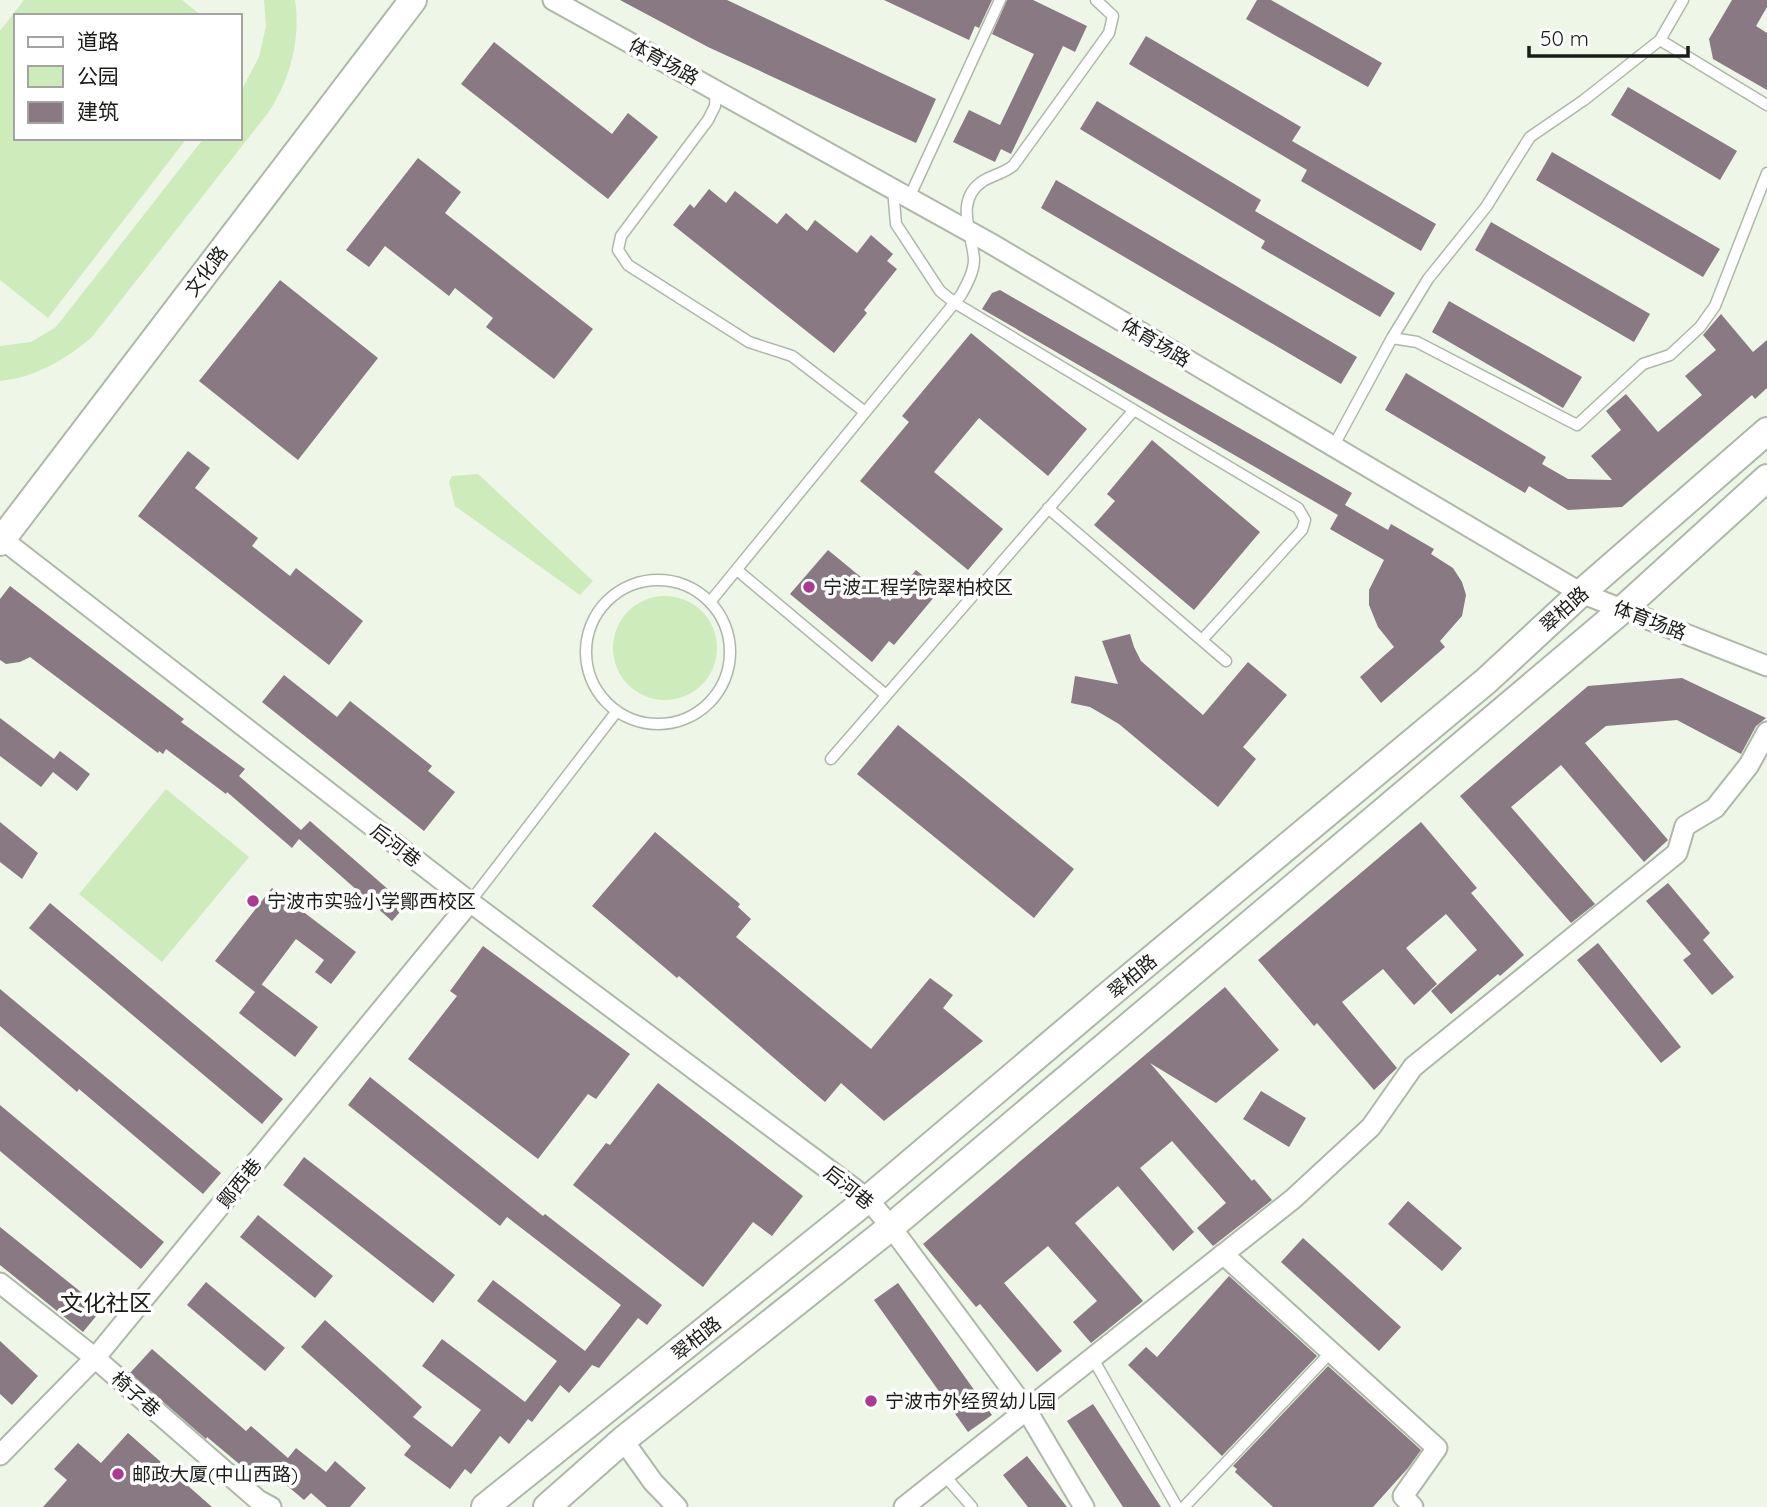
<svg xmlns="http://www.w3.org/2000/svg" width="1767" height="1507" viewBox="0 0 1767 1507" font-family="Quicksand,'Noto Sans SC',sans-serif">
<rect width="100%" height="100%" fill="#edf6e7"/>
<path fill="#ceebbc" d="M24 0H182L202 16H16V138H187L48 318 0 280V31Z
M264 0H295C301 39 290 80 268 113L92 337C65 360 36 377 0 381V346L31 342 56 327 204 138H240V93L259 57 266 26Z
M478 474 593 581 580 595 455 506 449 482 452 476Z
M613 648a52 52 0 1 1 104 0a52 52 0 1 1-104 0Z
M166 789 249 857 162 962 79 894Z"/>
<path fill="#887983" d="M620 0H727L936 99 916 143 708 47Z
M884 0H992L979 28 975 26 969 40Z
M1007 0H1033L1087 26 1075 52 1063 46 1011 154 1001 149 995 162 953 142 969 110 1000 125 1034 54 992 34Z
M1257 0H1271L1382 63 1368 87 1246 19Z
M1732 0H1767V7L1756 26 1767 33V90L1713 59 1709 39Z
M1146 36 1301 127 1292 141 1436 224 1421 251 1301 181 1307 170 1129 64Z
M494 42 612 134 628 113 658 137 608 199 461 84Z
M1628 87 1737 151 1720 180 1611 115Z
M1097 101 1261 200 1255 211 1395 293 1380 317 1261 248 1265 241 1080 129Z
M1552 152 1720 249 1703 277 1536 180Z
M418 158 461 192 445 213 593 329 554 379 486 327 493 318 455 288 449 296 385 246 369 267 346 250Z
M1056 180 1357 357 1341 384 1041 208Z
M709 189 726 203 735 191 777 224 786 213 807 231 815 220 857 253 871 235 893 254 887 261 897 269 864 310 867 313 834 353 673 225 690 204 694 208Z
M1491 222 1650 314 1634 342 1475 250Z
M280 280 378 358 298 460 199 381Z
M1000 290 1352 493 1345 505 1388 530 1391 524 1434 549 1431 554 1453 568 1462 582 1466 595 1462 616 1440 641 1445 647 1381 703 1360 677 1394 647 1378 627 1369 605V590L1384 560 1330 529 1338 515 982 309 992 293Z
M1449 301 1582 377 1563 408 1432 332Z
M1721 314 1753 352 1767 340V388L1755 399 1752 395 1622 507 1568 510 1529 486 1525 493 1385 410 1406 373 1546 457 1542 464 1568 479 1612 480 1591 456 1621 430 1606 411 1626 394 1658 432 1702 395 1685 376 1716 350 1703 335Z
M971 333 1087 429 1048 476 979 418 934 472 1003 529 968 570 860 481 909 422 902 416Z
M1152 440 1260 532 1194 610 1094 525 1115 501 1107 494Z
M188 451 210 468 195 488 258 538 252 546 290 576 296 568 363 621 329 665 138 516Z
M828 550 890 601 916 570 940 590 894 645 889 641 872 662 790 594Z
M10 586 184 719 181 722 245 769 239 776 301 830 310 821 406 905 392 921 299 839 292 848 227 792 226 794 166 749 163 754 159 751 158 753 30 657 20 662 6 664 0 660V599Z
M1130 634 1134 647 1141 661 1203 715 1248 662 1287 695 1243 747 1256 759 1218 807 1119 724 1090 707 1071 703 1075 676 1118 684 1102 641Z
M284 675 337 717 350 701 432 766 428 771 455 792 424 831 262 702Z
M1682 678 1766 718 1756 726 1741 754 1677 720 1606 726 1585 743 1668 840 1644 862 1561 765 1511 807 1595 904 1571 923 1460 796 1588 686Z
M0 718 54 759 60 751 90 774 77 791 53 772 41 787 0 756Z
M898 725 1074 869 1034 918 857 774Z
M0 822 38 853 22 879 0 862Z
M1421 822 1477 888 1471 893 1524 955 1500 976 1498 974 1451 1014 1431 991 1477 950 1446 914 1406 948 1437 984 1414 1005 1383 969 1342 1002 1397 1068 1374 1090 1317 1023 1314 1026 1258 960Z
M655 832 740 904 738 907 751 919 736 937 871 1049 930 978 953 995 943 1008 983 1041 884 1121 841 1083 825 1102 679 976 677 978 592 906Z
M1668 883 1710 933 1703 940 1734 977 1712 995 1683 960 1691 954 1646 901Z
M272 888 356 952 331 984 315 972 324 960 296 939 259 988 261 984 318 1027 295 1057 239 1013 255 992 215 961Z
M50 903 283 1099 262 1124 29 928Z
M1598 943 1681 1047 1661 1063 1577 960Z
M483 946 630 1054 596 1099 588 1094 538 1159 408 1059 457 996 450 991Z
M1225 987 1279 1050 1216 1103 1150 1063 1252 1181 1254 1179 1272 1200 1213 1246 1197 1228 1226 1203 1172 1141 1140 1168 1194 1232 1173 1251 1118 1186 1075 1223 1143 1301 1091 1343 1073 1322 1097 1301 1048 1246 1004 1283 1062 1351 1037 1372 980 1304 976 1307 923 1244Z
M0 989 221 1173 203 1194 79 1089 77 1092 0 1026Z
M370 1077 543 1216 545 1214 662 1305 647 1325 638 1318 599 1368 592 1365 569 1393 560 1385 532 1422 528 1419 509 1444 500 1436 471 1474 465 1469 450 1489 404 1455 411 1446 301 1347 325 1320 422 1407 413 1417 452 1447 481 1410 422 1366 442 1339 525 1402 557 1361 477 1301 493 1280 585 1351 621 1305 507 1217 500 1226 348 1105Z
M658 1083 803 1196 772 1236 753 1222 703 1287 573 1185 606 1143 610 1145Z
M1261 1091 1306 1118 1289 1147 1243 1119Z
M0 1105 164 1242 141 1269 0 1151Z
M304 1157 455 1275 433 1303 283 1185Z
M1408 1201 1462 1248 1442 1271 1388 1224Z
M258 1215 333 1276 315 1298 240 1237Z
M0 1227 102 1309 83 1332 0 1265Z
M1303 1238 1401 1327 1379 1351 1281 1262Z
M1229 1276 1317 1356 1222 1456 1128 1365 1146 1347 1157 1357Z
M206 1282 285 1348 265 1371 187 1305Z
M898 1283 992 1415 968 1432 874 1300Z
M0 1341 38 1376 12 1405 0 1394Z
M152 1349 246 1431 251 1426 288 1458 296 1448 326 1472 335 1461 366 1488 350 1507H327L311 1493 304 1500 271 1472 262 1483 207 1437 206 1439 130 1373Z
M1328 1366 1421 1450 1408 1468 1373 1507H1273L1235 1472 1237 1469 1233 1466Z
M1093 1404 1161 1507H1123L1067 1421Z
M128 1433 212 1507H43L67 1480 54 1469 78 1443 101 1463Z
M1027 1456 1067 1507H1028L1003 1475Z"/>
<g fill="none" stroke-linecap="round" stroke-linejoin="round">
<defs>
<path id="lane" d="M1660 40 1767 105
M716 91 715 106 708 120 621 236 618 250 628 265 749 342 792 356 865 412
M893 189 896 224 940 291 955 303 1298 508 1305 520 1302 530 1202 640
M909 198 1000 0
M1392 338 1417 342 1577 425 1643 364 1670 355 1700 327 1715 306 1767 173
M1333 447 1392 338 1428 279 1486 207 1530 137 1584 100 1660 40 1683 0
M1048 508 1226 661
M737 570 886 695
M586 652a72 72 0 1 1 144 0a72 72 0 1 1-144 0Z
M710 602 961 295C967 284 974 272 974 259 972 233 954 200 983 181 993 175 1002 174 1013 166L1109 33 1113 16 1096 0
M831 759 1134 410
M470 902 617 711
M1092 1357 1177 1507
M945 1476 972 1507
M1184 1507 1331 1352"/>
<path id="street" d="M553 0 990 243 1581 593 1767 666
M2 539 470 902 868 1199 891 1227 1026 1409 1084 1507
M1223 1254 1437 1448 1403 1496 1413 1507
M0 1283 95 1358 258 1500 271 1507
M623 1440 653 1482 677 1507
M0 1455 95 1358 470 902
M904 1507 1293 1199 1371 1127 1413 1067 1677 853 1685 826 1715 808 1749 765 1767 732"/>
<path id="secondary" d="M0 542 413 0
M485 1507 868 1199 1111 993 1486 681 1581 593 1767 431
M547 1507 623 1440 891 1227 1623 609 1767 478"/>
</defs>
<use href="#lane" stroke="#aeb8a9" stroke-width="13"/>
<use href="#street" stroke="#aeb8a9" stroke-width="23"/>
<use href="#secondary" stroke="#aeb8a9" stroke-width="30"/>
<use href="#lane" stroke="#fff" stroke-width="10"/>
<use href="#street" stroke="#fff" stroke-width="19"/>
<use href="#secondary" stroke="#fff" stroke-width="26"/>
</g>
<g fill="#ad3993" stroke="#fff" stroke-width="2.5">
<circle cx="809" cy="587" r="7"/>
<circle cx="253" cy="901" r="7"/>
<circle cx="871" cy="1401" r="7"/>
<circle cx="118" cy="1474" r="7"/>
</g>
<g text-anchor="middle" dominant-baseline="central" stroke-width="7" stroke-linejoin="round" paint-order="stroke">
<g font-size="19" fill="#191c17" stroke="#fff">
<text transform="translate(664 61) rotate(29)">体育场路</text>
<text transform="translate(206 271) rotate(-53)">文化路</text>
<text transform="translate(1156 342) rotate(31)">体育场路</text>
<text transform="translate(1564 609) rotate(-42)">翠柏路</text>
<text transform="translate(1650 620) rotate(21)">体育场路</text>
<text transform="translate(396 845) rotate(38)">后河巷</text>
<text transform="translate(1132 976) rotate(-40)">翠柏路</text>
<text transform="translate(239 1183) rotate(-51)">鄮西巷</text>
<text transform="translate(849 1187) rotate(39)">后河巷</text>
<text transform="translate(696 1338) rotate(-39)">翠柏路</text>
<text transform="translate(136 1394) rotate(41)">椅子巷</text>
</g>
<g font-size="19" fill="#191c17" stroke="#fff" text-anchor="start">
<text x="823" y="587">宁波工程学院翠柏校区</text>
<text x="267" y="901">宁波市实验小学鄮西校区</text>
<text x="885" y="1401">宁波市外经贸幼儿园</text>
<text x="132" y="1474">邮政大厦(中山西路)</text>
</g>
<g font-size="23" fill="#191c17" stroke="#fff">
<text x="106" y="1302">文化社区</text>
</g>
</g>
<rect x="14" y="14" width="228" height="126" fill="#ffffff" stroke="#a3a4a2" stroke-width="2"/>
<rect x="28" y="37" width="35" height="10" fill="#ffffff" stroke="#a3a4a2" stroke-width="2"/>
<text x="77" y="49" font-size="21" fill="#191c17">道路</text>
<rect x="28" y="66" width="35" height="21" fill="#ceebbc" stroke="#a3a4a2" stroke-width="2"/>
<text x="77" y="84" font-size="21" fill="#191c17">公园</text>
<rect x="28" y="102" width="35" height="21" fill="#887983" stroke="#a3a4a2" stroke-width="2"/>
<text x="77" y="119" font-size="21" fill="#191c17">建筑</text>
<path d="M1529 46v10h159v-10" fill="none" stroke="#191c17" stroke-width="3.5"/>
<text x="1540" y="46" font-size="21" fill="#191c17" stroke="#ffffff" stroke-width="5" paint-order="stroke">50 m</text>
</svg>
